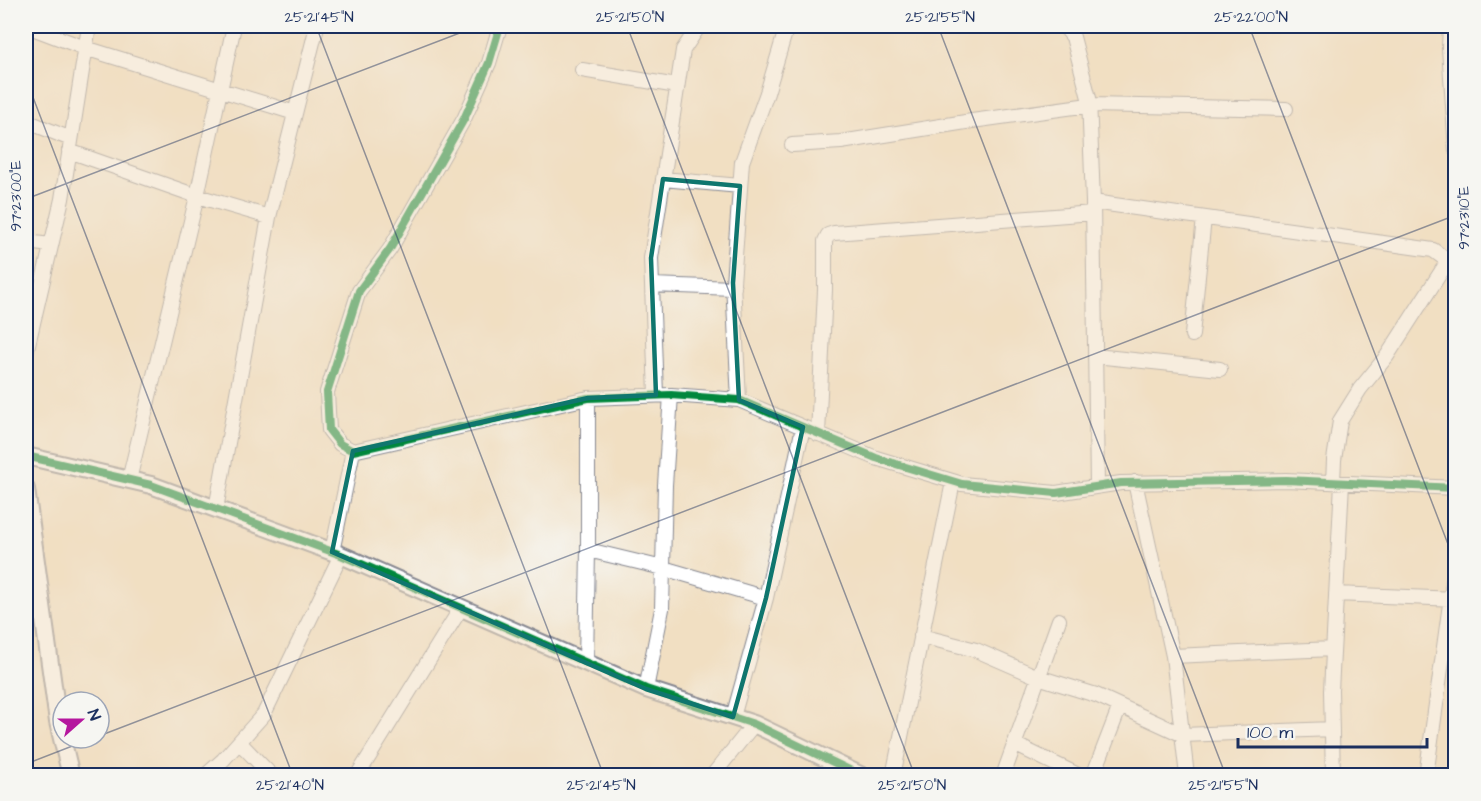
<svg xmlns="http://www.w3.org/2000/svg" width="1481" height="801" viewBox="0 0 1481 801" font-family="'Architects Daughter',sans-serif">
<rect width="100%" height="100%" fill="#f6f6f2"/>
<filter id="ink" filterUnits="userSpaceOnUse"><feTurbulence type="fractalNoise" baseFrequency=".0167" numOctaves="2"/><feDisplacementMap in="SourceGraphic" scale="12" xChannelSelector="R" yChannelSelector="G"/><feConvolveMatrix kernelMatrix="1 2 1 2 8 2 1 2 1" color-interpolation-filters="sRGB"/></filter>
<filter id="wash" filterUnits="userSpaceOnUse"><feTurbulence type="fractalNoise" baseFrequency=".008" numOctaves="4" result="noise"/><feDisplacementMap in="SourceGraphic" scale="24" xChannelSelector="R" yChannelSelector="G"/><feGaussianBlur stdDeviation="1.35" result="paint"/><feColorMatrix in="noise" values="0 0 0 0 0 0 0 0 0 0 0 0 0 0 0 0 0 1.4 0 .05"/><feComposite in="paint" operator="in"/></filter>
<g filter="url(#wash)">
<rect width="100%" height="100%" fill="#f1dfc2"/>
</g>
<g filter="url(#ink)">
<g fill="none" stroke-linecap="round" stroke-linejoin="round">
<defs>
<path id="minor" d="M27 26 85 48 295 113
M500 26 489 63 464 119 390 249 359 291 327 392 329 430 340 444 353 451 588 398 671 395 739 400 876 458 962 484 1056 493 1121 483 1286 480 1456 488
M1064 26 1073 37 1089 98 1093 202 1097 486
M1450 26 1449 48 1456 150
M582 70 677 86
M26 121 71 139
M792 145 841 142 972 121 1089 105 1286 109
M69 151 197 196 269 217
M663 179 740 186
M1093 202 1433 250 1448 261 1456 258
M26 242 51 245
M652 285 734 288
M1192 335 1204 218
M26 353 62 199 89 26
M1095 356 1220 369
M656 395 651 258 683 50 699 26
M739 400 733 283 742 162 767 93 787 26
M818 434 825 290V241L828 235 834 233 1093 213
M129 480 197 196 234 26
M1135 482 1173 656 1187 776
M1333 482 1334 460 1340 421 1360 389 1387 356 1448 261
M216 509 269 217 317 26
M588 550V398
M332 552 353 451
M1336 594 1456 599
M921 636 976 650 1038 677 1096 695 1183 735 1332 729
M1173 656 1333 649
M586 663 588 550 663 568 766 598
M646 689 662 609 665 485 671 395
M733 717 766 598 803 427
M239 742 272 776
M1014 744 1080 776
M205 776 223 760 264 714 341 555
M357 776 461 608
M712 776 754 724
M893 776 953 482
M1003 776 1059 620
M1093 776 1120 706
M1333 776 1331 691 1342 483
M1426 776 1456 561"/>
<path id="tertiary" d="M26 456 151 485 341 555 646 689 754 724 862 776
M26 489 58 722 71 776"/>
</defs>
<use href="#minor" stroke="#868790" stroke-width="16"/>
<use href="#tertiary" stroke="#868790" stroke-width="20"/>
<use href="#minor" stroke="#fff" stroke-width="14"/>
<use href="#tertiary" stroke="#fff" stroke-width="16"/>
<defs>
<path id="cycleway" d="M500 26 489 63 464 119 390 249 359 291 327 392 329 430 340 444 353 451 588 398 671 395 739 400 876 458 962 484 1056 493 1121 483 1286 480 1456 488
M26 456 151 485 341 555 646 689 754 724 862 776"/>
</defs>
<use href="#cycleway" stroke="#f6f6f2" stroke-width="11"/>
<use href="#cycleway" stroke="#00873e" stroke-width="8"/>
</g>
</g>
<path d="M0 0H1481V801H0ZM663 179 740 186 733 283 739 400 803 427 766 598 733 717 646 689 332 552 353 451 588 398 656 395 651 258Z" fill="#f1dfc2" fill-opacity=".55" fill-rule="evenodd"/>
<path fill="none" stroke="#0f766e" stroke-width="4.5" stroke-linejoin="round" d="M663 179 740 186 733 283 739 400 803 427 766 598 733 717 646 689 332 552 353 451 588 398 656 395 651 258Z"/>
<path fill="none" stroke="#1b2f5e" stroke-width="1.5" stroke-opacity="0.45" d="M316 26 604 776M627 26 915 776M938 26 1226 776M1249 26 1456 565M26 79 293 776M26 199 478 26M99 736 1456 215M26 764 93 738"/>
<rect width="1481" height="801" fill="none" stroke="#f6f6f2" stroke-width="66"/>
<g transform="translate(81 720) rotate(69)"><circle r="28" fill="#f6f6f2" stroke="#9ea6b7" stroke-width="1.5"/>
<path d="M0-4.5L10 22L0 15L-10 22Z" fill="#b5179e"/>
<text y="-9" font-size="16" font-weight="bold" text-anchor="middle" fill="#1b2f5e">N</text>
</g>
<path d="M1238 738v9h189v-9" fill="none" stroke="#1b2f5e" stroke-width="3"/>
<text x="1247" y="738" font-size="18" fill="#1b2f5e" stroke="#f6f6f2" stroke-width="4.5" paint-order="stroke">100 m</text>
<rect x="33" y="33" width="1415" height="735" fill="none" stroke="#1b2f5e" stroke-width="2"/>
<g font-size="15" text-anchor="middle" fill="#1b2f5e">
<text x="319" y="22">25°21'45"N</text>
<text x="630" y="22">25°21'50"N</text>
<text x="940" y="22">25°21'55"N</text>
<text x="1251" y="22">25°22'00"N</text>
<text transform="translate(16 196) rotate(-90)" y="5">97°23'00"E</text>
<text transform="translate(1464 218) rotate(-90)" y="5">97°23'10"E</text>
<text x="290" y="790">25°21'40"N</text>
<text x="601" y="790">25°21'45"N</text>
<text x="912" y="790">25°21'50"N</text>
<text x="1223" y="790">25°21'55"N</text>
</g>
</svg>
